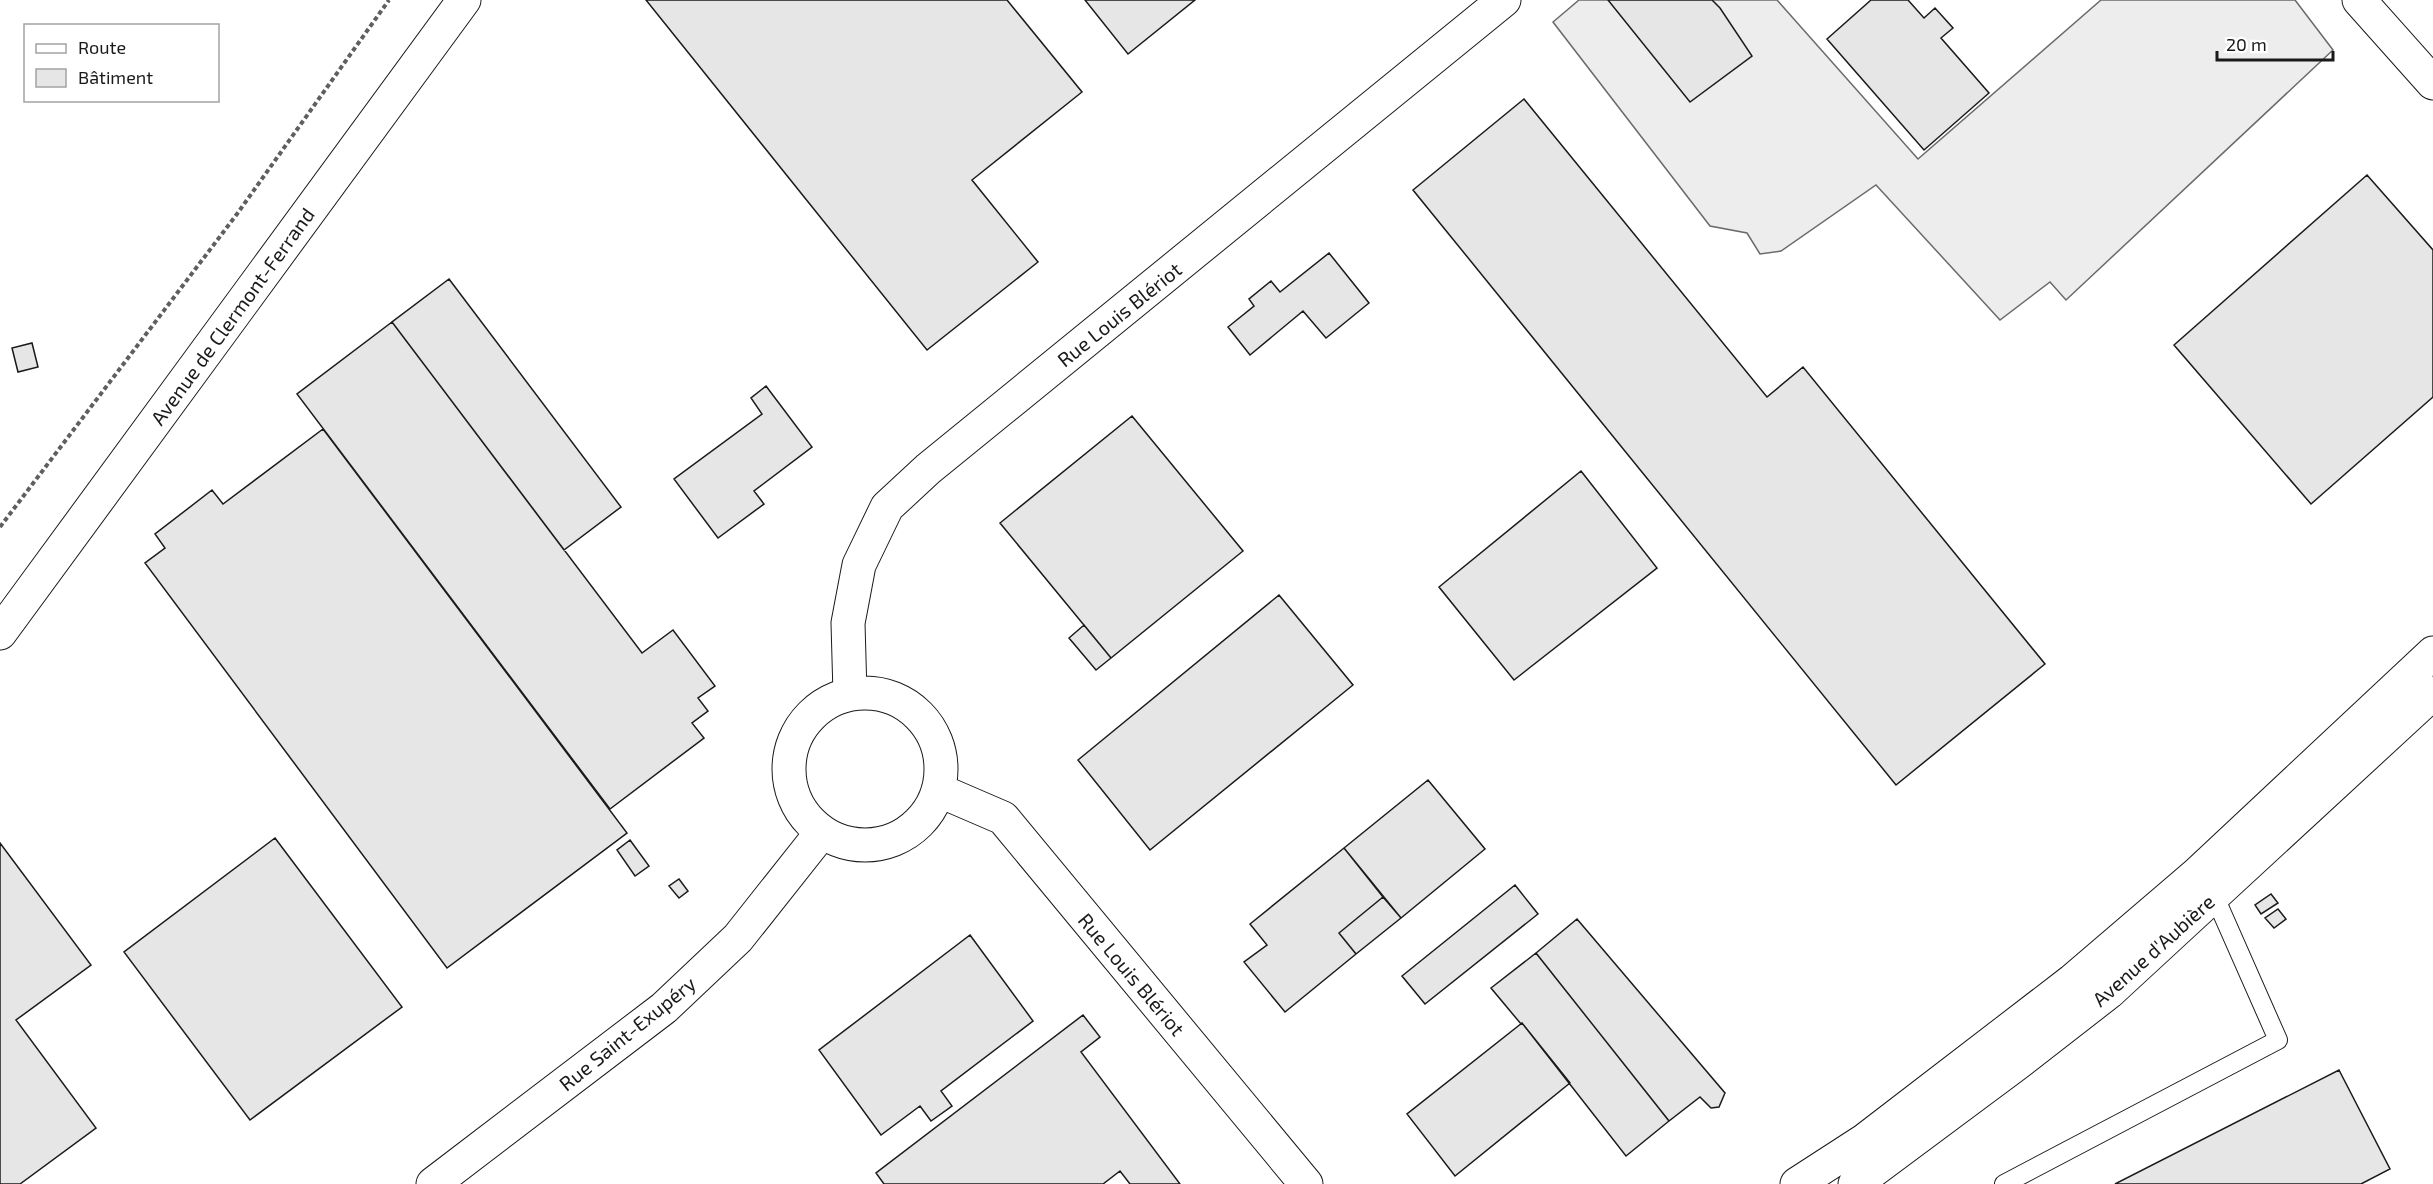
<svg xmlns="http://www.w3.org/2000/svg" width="2433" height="1184" viewBox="0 0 2433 1184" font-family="'Exo 2',sans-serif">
<rect width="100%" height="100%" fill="#fff"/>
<path fill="#ededed" stroke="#6a6a6a" stroke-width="1.5" d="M1579 0H1777L1918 159 2101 0H2295L2333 50 2066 300 2050 282 2000 320 1876 185 1781 251 1760 254 1747 233 1710 226 1553 22Z"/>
<path fill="#e6e6e6" stroke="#1a1a1a" stroke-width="1.5" d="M646 0H1007L1082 92 972 180 1038 262 927 350Z
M1085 0H1195L1128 54Z
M1608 0H1712L1720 8 1752 56 1690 102Z
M1871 0H1908L1924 18 1935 8 1953 28 1941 38 1989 93 1924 150 1827 39Z
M1524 99 1767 397 1803 367 2045 664 1896 785 1413 190Z
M2367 175 2433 250V397L2311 504 2174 345Z
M1329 253 1369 303 1326 338 1303 311 1250 355 1228 327 1254 306 1249 299 1271 281 1280 292Z
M449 279 621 507 564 550 392 322Z
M392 322 642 653 673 630 715 686 698 698 708 711 692 723 704 738 610 809 297 394Z
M32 343 38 367 18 372 12 348Z
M766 386 812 447 754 491 764 504 718 538 674 479 762 414 751 398Z
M1132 416 1243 551 1111 658 1000 523Z
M323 429 627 833 447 968 145 563 165 548 155 534 212 490 223 504Z
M1581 471 1657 568 1514 680 1439 587Z
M1279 595 1353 685 1150 850 1078 760Z
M1084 625 1111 658 1096 670 1069 638Z
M1428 780 1485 849 1401 918 1344 848Z
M275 838 402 1007 250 1120 124 952Z
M630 840 649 866 635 876 617 850Z
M0 843 91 965 16 1020 96 1128 20 1184H0Z
M1344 848 1383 897 1339 933 1356 954 1285 1012 1244 962 1267 945 1250 924Z
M679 879 688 891 679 898 669 886Z
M1515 885 1538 914 1425 1004 1402 976Z
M2271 894 2278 903 2261 914 2255 905Z
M1383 897 1401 918 1356 954 1339 933Z
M2278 909 2286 919 2274 928 2265 918Z
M1577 919 1725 1093 1719 1107 1711 1108 1700 1097 1669 1121 1536 953Z
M970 935 1033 1021 941 1091 952 1106 931 1121 920 1106 881 1135 819 1050Z
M1536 953 1669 1121 1626 1156 1522 1023 1521 1024 1491 988Z
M1083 1015 1100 1037 1081 1052 1180 1184H1130L1120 1171 1103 1184H884L876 1173Z
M1522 1023 1570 1083 1455 1176 1407 1114Z
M2339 1070 2390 1169 2361 1184H2115Z"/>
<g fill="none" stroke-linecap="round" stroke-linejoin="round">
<defs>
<path id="lane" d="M2004 1184 2278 1040 2214 895 2209 889"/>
<path id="street" d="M2359 0 2433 83
M789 769a76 76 0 1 1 152 0a76 76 0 1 1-152 0Z
M850 694 848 623 859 565 887 507 928 469 1504 0
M938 790 1003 818 1306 1184
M433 1184 664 1008 738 938 822 832"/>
<path id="secondary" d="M0 633 464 0
M1797 1184 1865 1140 2072 981 2197 874 2433 653
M1855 1184 2015 1065 2109 992 2433 693"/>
</defs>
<use href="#lane" stroke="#1a1a1a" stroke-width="20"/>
<use href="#street" stroke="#1a1a1a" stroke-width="35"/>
<use href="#secondary" stroke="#1a1a1a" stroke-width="35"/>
<path stroke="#5f5f5f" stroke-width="4" stroke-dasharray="4.5 3" stroke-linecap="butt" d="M0 527 237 214 389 0"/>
<use href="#lane" stroke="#fff" stroke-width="18"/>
<use href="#street" stroke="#fff" stroke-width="33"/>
<use href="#secondary" stroke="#fff" stroke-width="33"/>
</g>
<g text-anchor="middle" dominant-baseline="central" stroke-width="4.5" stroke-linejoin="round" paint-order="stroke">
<g font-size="20" fill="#1a1a1a" stroke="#fff">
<text transform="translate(1119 314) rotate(-39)">Rue Louis Blériot</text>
<text transform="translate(232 316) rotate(-54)">Avenue de Clermont-Ferrand</text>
<text transform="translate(2153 950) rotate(-42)">Avenue d'Aubière</text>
<text transform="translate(1132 974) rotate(50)">Rue Louis Blériot</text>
<text transform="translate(627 1033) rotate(-39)">Rue Saint-Exupéry</text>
</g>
</g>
<rect x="24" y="24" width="195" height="78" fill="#ffffff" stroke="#a3a3a3" stroke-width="1.5"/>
<rect x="36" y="44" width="30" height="9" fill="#ffffff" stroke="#a3a3a3" stroke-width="1.5"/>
<text x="78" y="54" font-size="18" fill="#1a1a1a">Route</text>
<rect x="36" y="69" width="30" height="18" fill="#e6e6e6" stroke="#a3a3a3" stroke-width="1.5"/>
<text x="78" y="84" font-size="18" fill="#1a1a1a">Bâtiment</text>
<path d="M2217 51v9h116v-9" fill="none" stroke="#1a1a1a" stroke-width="3"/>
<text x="2226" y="51" font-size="18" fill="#1a1a1a" stroke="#ffffff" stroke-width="4.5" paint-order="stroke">20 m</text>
</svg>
